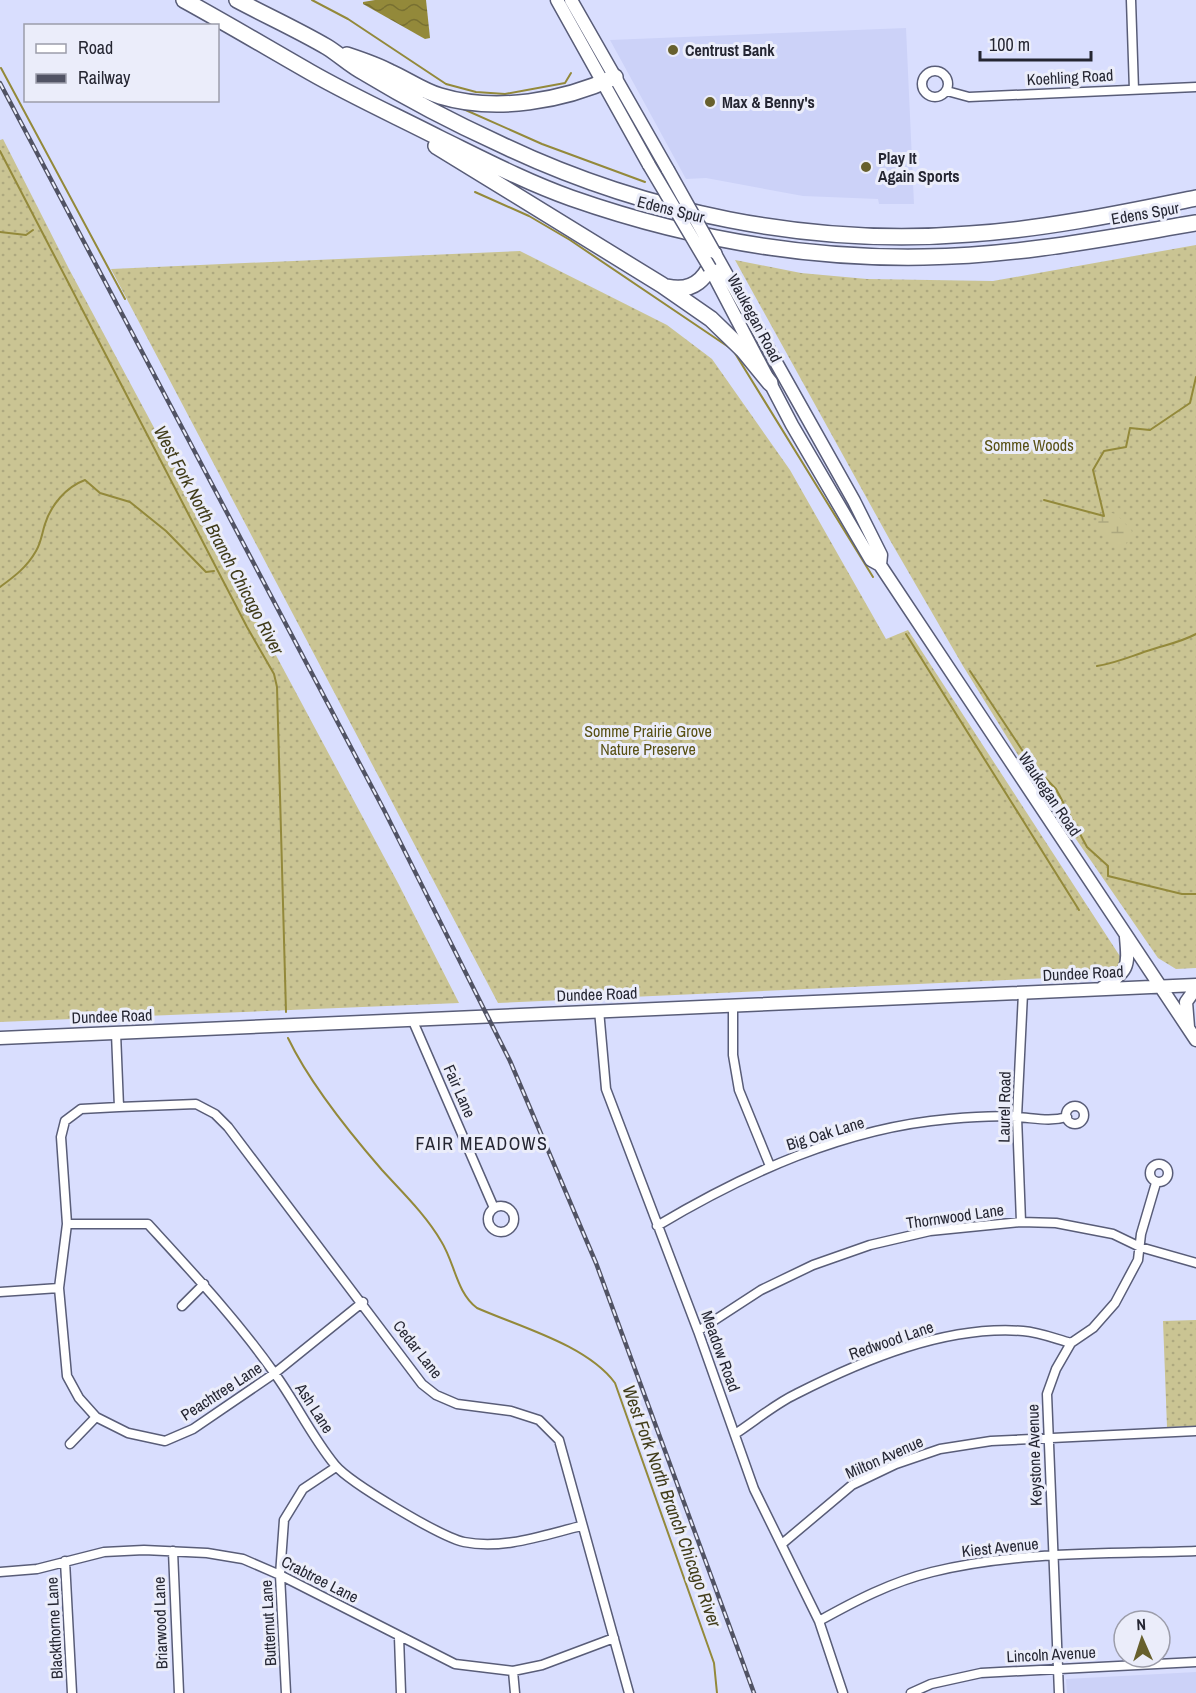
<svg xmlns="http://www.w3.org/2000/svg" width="1196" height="1693" viewBox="0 0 1196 1693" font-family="'Archivo Narrow',sans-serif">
<defs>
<pattern id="grass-dots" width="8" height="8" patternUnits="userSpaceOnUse" patternTransform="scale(1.5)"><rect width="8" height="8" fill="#cac493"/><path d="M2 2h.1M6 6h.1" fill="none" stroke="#ada87f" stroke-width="1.8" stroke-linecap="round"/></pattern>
<pattern id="wetland-marsh" width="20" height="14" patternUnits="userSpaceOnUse" patternTransform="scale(1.5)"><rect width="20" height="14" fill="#cac493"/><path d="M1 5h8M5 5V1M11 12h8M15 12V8" fill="none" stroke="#ada87f"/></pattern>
<pattern id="water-waves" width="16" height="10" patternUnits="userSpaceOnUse" patternTransform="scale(1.5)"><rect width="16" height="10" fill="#93893a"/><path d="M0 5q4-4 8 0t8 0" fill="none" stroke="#787031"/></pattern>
</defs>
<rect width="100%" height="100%" fill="#d9defe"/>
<path fill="#ccd2f8" d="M906 28 914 204H879L878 199 803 196 706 178 686 179 610 40Z
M1196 1672V1693H1067L1066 1679Z"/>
<path fill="url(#grass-dots)" d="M3 139 69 269 398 883 459 1003 0 1022V140Z
M1196 245V968L1176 969 1158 958 1018 755 963 666 891 542 735 260 801 273 867 279 993 281Z
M520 251 667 325 712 359 790 470 886 639 908 630 1125 964 1118 975 498 1003 111 269Z
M1196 1320V1426L1167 1427 1163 1321Z"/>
<path fill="url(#wetland-marsh)" d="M1103 511 1116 514 1132 531 1126 546 1109 545 1106 535 1098 525 1099 517Z"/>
<path fill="url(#water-waves)" d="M375 0H426L430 38 425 39 363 4V2Z"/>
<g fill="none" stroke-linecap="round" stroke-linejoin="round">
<path stroke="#93893a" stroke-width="2" d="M312 0 348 19 446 84 476 92 505 94 565 83 571 73
M1 68 125 299
M461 108 542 144 645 182
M0 151 247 627 274 674 277 687 286 1012
M475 192 529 216 570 240 733 350 873 577
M0 232 26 235 33 230
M1044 500 1104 516 1093 470 1104 451 1126 447 1130 428 1150 430 1190 403 1196 377
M0 587C15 576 27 567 36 551 41 543 42 533 45 524 51 505 66 487 85 480L100 493 130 502 166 531 206 572 214 571
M906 634 1079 910
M1097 666C1116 663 1129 657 1147 651 1164 645 1179 643 1196 634
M970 671 1030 762 1056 789 1087 847 1108 866V876L1182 894H1196
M564 993 583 992
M288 1038C310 1084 349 1132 382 1170 402 1192 426 1215 441 1241 455 1263 456 1292 477 1308 520 1327 587 1345 615 1383L714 1663 717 1693"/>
<defs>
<path id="minor" d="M1131 0 1134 90
M922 84a13 13 0 1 1 26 0a13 13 0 1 1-26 0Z
M947 91 969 97 1196 87
M733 1006V1055L739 1090 770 1166
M599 1010 606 1089 698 1331 754 1489 819 1621 843 1693
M412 1019 494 1208
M116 1033 119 1107 81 1109 65 1121 61 1137 67 1224 59 1288 67 1376 79 1398 96 1417 128 1433 165 1441 193 1429 275 1373 363 1302
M1066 1115a9 9 0 1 1 18 0a9 9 0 1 1-18 0Z
M119 1107 196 1104 215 1114 228 1127 422 1384 436 1395 457 1404 511 1411 539 1420 559 1440 629 1693
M1150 1173a9 9 0 1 1 18 0a9 9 0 1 1-18 0Z
M488 1219a13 13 0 1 1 26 0a13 13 0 1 1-26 0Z
M1021 1222 1017 1117 1023 993
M67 1224H148C192 1272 237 1320 275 1374 296 1403 312 1437 335 1465 350 1483 441 1537 464 1542 503 1550 544 1535 581 1526
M657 1226C746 1173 844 1128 949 1119 971 1117 996 1115 1017 1117 1034 1118 1050 1122 1067 1117
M0 1292 59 1288
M182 1306 204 1284
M698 1331 761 1290 813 1265 870 1245 930 1231 1021 1222 1056 1223 1113 1234 1140 1247 1196 1263
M735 1434C755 1421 775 1404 796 1394 863 1360 946 1325 1023 1331 1039 1332 1056 1339 1071 1343
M70 1444 96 1417
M783 1543 852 1485 896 1464 940 1449 991 1441 1196 1431
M173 1551 179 1693
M65 1561 72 1693
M0 1572 37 1569 104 1552 144 1550 207 1553 243 1559 280 1575 455 1664 513 1671 542 1665 614 1638
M819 1621C855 1601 891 1582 932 1572 1015 1551 1110 1554 1196 1551
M399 1637 401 1693
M513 1671 515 1693
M286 1693 280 1575 284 1520 303 1489 336 1467
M911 1693 931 1684 981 1673 1196 1662
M1059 1693 1047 1394 1056 1369 1071 1343 1093 1328 1115 1303 1138 1260 1141 1234 1156 1183"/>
<path id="primary" d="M557 0 649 165
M571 0 668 170
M714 252 854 501 881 555 880 565
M710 268 792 425 871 560 880 565 1196 1040
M1102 988C1128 970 1129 969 1126 937
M1188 1027 1186 1002 1196 988
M0 1038 1196 985"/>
<path id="motorway" d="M184 0C226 23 268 48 310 72 352 96 396 116 439 138 482 159 526 182 571 198 685 238 804 259 924 257 1016 256 1106 238 1196 223
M237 0C267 16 298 30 327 47 340 55 351 66 365 73 408 99 454 123 500 144 644 213 810 247 970 234 1046 229 1122 213 1196 198
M347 55C362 60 377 65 390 72 406 79 423 91 440 96 496 113 563 101 615 77
M436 146 662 285 711 319 743 350 770 383
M667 287C693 293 708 279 714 254"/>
</defs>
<use href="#minor" stroke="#595d78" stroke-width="11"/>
<use href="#primary" stroke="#595d78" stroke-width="15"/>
<use href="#motorway" stroke="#595d78" stroke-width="18"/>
<use href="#minor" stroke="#fff" stroke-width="8"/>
<use href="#primary" stroke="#fff" stroke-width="12"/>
<use href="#motorway" stroke="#fff" stroke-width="15"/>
<defs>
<path id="rail" d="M0 83 384 810 510 1061 596 1263 754 1693"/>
</defs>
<use href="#rail" stroke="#515364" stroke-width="4.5"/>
<use href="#rail" stroke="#ebedfa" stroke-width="2" stroke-dasharray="7" stroke-linecap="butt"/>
<defs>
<path id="primary-bridge" d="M649 165 710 268
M668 170 714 252"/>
</defs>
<use href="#primary-bridge" stroke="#595d78" stroke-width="15" stroke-linecap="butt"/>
<use href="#primary-bridge" stroke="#fff" stroke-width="12"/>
</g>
<g fill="#67602d" stroke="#ebedfa" stroke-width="2">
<circle cx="673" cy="50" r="6"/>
<circle cx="710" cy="102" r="6"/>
<circle cx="866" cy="167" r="6"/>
</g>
<g text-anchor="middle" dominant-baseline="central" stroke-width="6" stroke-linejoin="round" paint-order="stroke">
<g font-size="16" font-weight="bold" fill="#252632" stroke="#ebedfa" text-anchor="start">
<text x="685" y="50">Centrust Bank</text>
<text x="722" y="102">Max &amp; Benny's</text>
<text x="878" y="158">Play It<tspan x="878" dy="18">Again Sports</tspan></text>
</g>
<g font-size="16" fill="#252632" stroke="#ebedfa">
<text transform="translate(1070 77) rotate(-3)">Koehling Road</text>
<text transform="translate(671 209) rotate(14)">Edens Spur</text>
<text transform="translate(1145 213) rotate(-10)">Edens Spur</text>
<text transform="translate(755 318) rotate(62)">Waukegan Road</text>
<text transform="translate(1050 794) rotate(56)">Waukegan Road</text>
<text transform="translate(1083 973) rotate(-3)">Dundee Road</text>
<text transform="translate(597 994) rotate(-2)">Dundee Road</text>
<text transform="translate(112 1016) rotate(-2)">Dundee Road</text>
<text transform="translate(460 1091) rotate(66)">Fair Lane</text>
<text transform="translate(1004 1107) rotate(-89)">Laurel Road</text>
<text transform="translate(825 1133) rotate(-17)">Big Oak Lane</text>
<text transform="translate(955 1216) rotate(-8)">Thornwood Lane</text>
<text transform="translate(891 1340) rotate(-19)">Redwood Lane</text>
<text transform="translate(418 1349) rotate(52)">Cedar Lane</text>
<text transform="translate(721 1351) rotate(70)">Meadow Road</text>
<text transform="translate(221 1391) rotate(-33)">Peachtree Lane</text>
<text transform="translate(315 1408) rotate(57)">Ash Lane</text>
<text transform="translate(1034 1455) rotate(-92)">Keystone Avenue</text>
<text transform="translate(884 1457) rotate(-24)">Milton Avenue</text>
<text transform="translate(1000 1547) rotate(-6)">Kiest Avenue</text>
<text transform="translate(320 1579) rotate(27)">Crabtree Lane</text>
<text transform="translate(160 1623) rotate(-92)">Briarwood Lane</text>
<text transform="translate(268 1623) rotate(-93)">Butternut Lane</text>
<text transform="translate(54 1628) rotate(-93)">Blackthorne Lane</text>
<text transform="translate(1051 1654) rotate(-3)">Lincoln Avenue</text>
</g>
<g font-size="16" fill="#585014" stroke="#ebedfa">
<text x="1029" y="445">Somme Woods</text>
<text x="648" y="731">Somme Prairie Grove<tspan x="648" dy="18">Nature Preserve</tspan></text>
</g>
<g font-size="18" font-style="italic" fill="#413c1a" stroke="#ebedfa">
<text transform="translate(219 540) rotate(62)">West Fork North Branch Chicago River</text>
<text transform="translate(672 1506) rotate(70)">West Fork North Branch Chicago River</text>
</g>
<g font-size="18" letter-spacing="1.5" fill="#252632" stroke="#ebedfa">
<text x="482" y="1143">FAIR MEADOWS</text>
</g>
</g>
<rect x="24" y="24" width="195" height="78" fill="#ebedfa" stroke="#9c9daa" stroke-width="1.5"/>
<rect x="36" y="44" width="30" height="9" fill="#ffffff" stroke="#9c9daa" stroke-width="1.5"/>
<text x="78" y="54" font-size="18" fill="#252632">Road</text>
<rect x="36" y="74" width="30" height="9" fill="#515364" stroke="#9c9daa" stroke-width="1.5"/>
<text x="78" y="84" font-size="18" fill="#252632">Railway</text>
<g transform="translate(1142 1639) rotate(357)"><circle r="28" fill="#ebedfa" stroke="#9c9daa" stroke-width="1.5"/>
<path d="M0-4.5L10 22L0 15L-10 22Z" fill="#67602d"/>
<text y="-9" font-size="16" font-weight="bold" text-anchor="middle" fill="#252632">N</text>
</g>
<path d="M980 51v9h111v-9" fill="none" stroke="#252632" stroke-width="3"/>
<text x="989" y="51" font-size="18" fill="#252632" stroke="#ebedfa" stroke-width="4.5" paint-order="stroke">100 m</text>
</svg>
